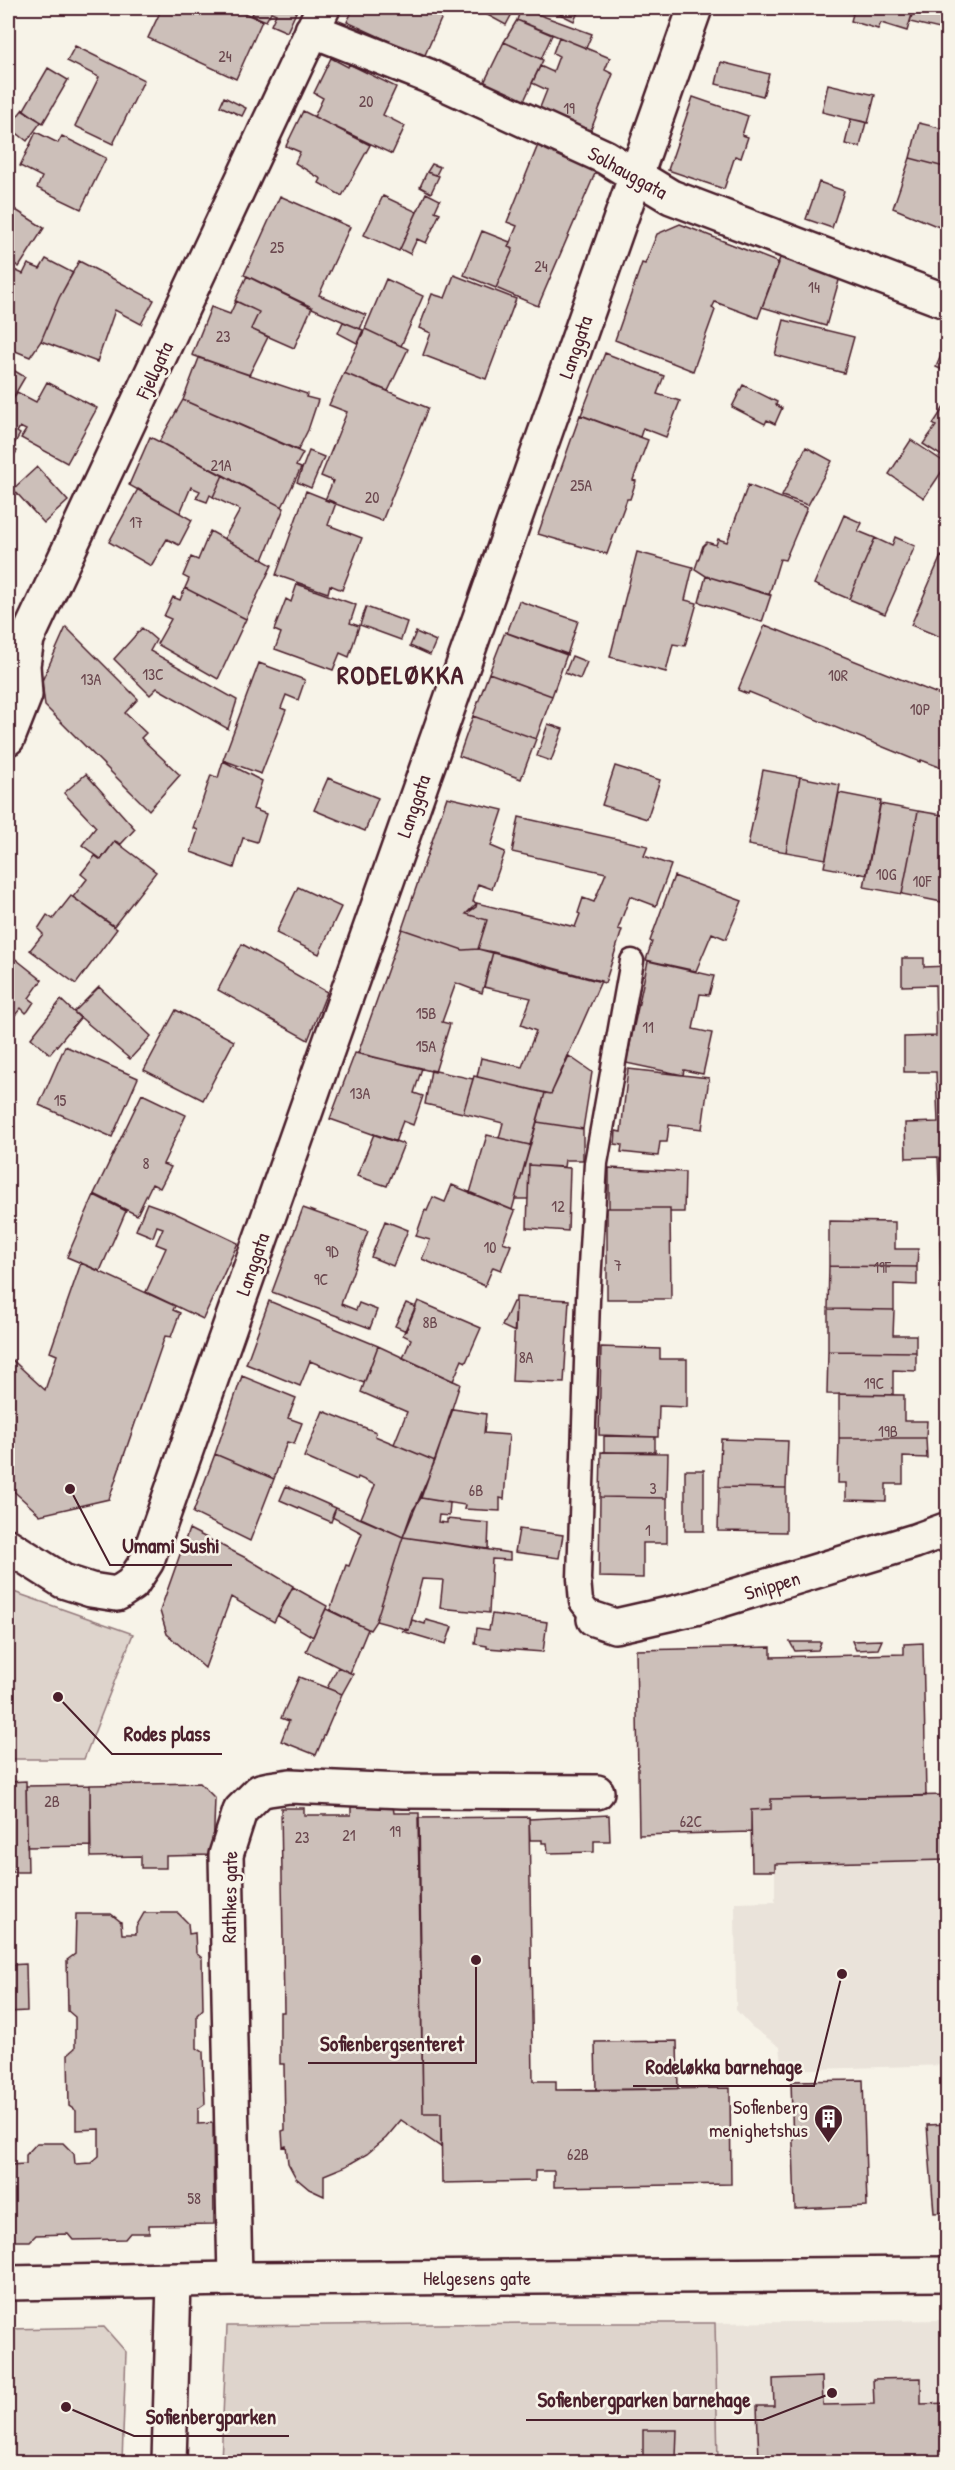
<svg xmlns="http://www.w3.org/2000/svg" width="955" height="2470" viewBox="0 0 955 2470" font-family="'Patrick Hand',sans-serif">
<rect width="100%" height="100%" fill="#f7f3e8"/>
<filter id="ink" filterUnits="userSpaceOnUse"><feTurbulence type="fractalNoise" baseFrequency=".0167" numOctaves="2"/><feDisplacementMap in="SourceGraphic" scale="12" xChannelSelector="R" yChannelSelector="G"/><feConvolveMatrix kernelMatrix="1 2 1 2 8 2 1 2 1" color-interpolation-filters="sRGB"/></filter>
<g filter="url(#ink)">
<path fill="#eae3da" d="M947 1860V2065L783 2070 780 2047 752 2027 736 2010 735 1903 775 1902V1864Z
M947 2320V2462H718L715 2323Z"/>
<path fill="#ded4cc" stroke="#947a7c" stroke-width="1.5" d="M8 1590 133 1634 84 1759H8Z
M533 2323H715L718 2462H221L227 2326Z
M104 2327 126 2352 122 2462H8V2329Z"/>
<path fill="#ccbfb9" stroke="#4a1f2b" stroke-width="1.5" d="M162 8H233L262 21 236 79 148 38Z
M255 8H298L287 32 271 25 276 14 271 12 266 21 252 15Z
M354 8H446L424 57 347 22Z
M482 8H515L506 25 480 11Z
M521 8 592 34 586 48 517 20Z
M548 8H580L574 21Z
M835 8H914L907 31 881 23 878 29 851 21 853 14Z
M914 8H948V32L945 33 940 31V29L910 22Z
M517 20 552 35 541 59 504 42Z
M559 37 610 58 605 70 613 74 590 132 539 110 547 90 532 83 540 66 553 72 559 56 553 53Z
M504 42 543 60 522 105 482 87Z
M75 46 144 80 113 144 75 126 99 77 67 61Z
M331 58 348 67 349 64 396 87 383 115 405 126 392 154 314 117 323 98 314 93Z
M721 62 769 74 763 96 716 84Z
M48 68 68 80 43 123 23 111Z
M828 84 875 95 868 123 822 112Z
M224 97 246 108 242 116 220 106Z
M693 97 748 116 742 135 748 137 741 158 735 156 724 189 668 170Z
M23 109 41 122 27 141 9 127Z
M303 111 370 145 342 196 319 183 321 179 295 163 300 152 286 146Z
M851 119 866 122 860 147 845 144Z
M919 123 948 130V168L910 158Z
M36 132 58 143 62 136 106 158 81 209 37 188 42 177 20 166Z
M538 145 597 169 538 306 496 288 513 249 508 247 517 226 507 222Z
M910 158 948 168V202L939 227 893 208Z
M432 164 440 167 436 175 427 172Z
M427 172 439 176 431 193 420 187Z
M819 182 844 191 832 228 806 219Z
M426 193 440 200 435 211 440 213 426 243 417 239 410 254 400 249Z
M280 196 350 227 319 295 366 315 360 329 312 308 244 275Z
M383 196 417 212 399 251 364 235Z
M8 205 44 228 19 267 8 260Z
M680 224 779 263 758 318 715 302 712 308 715 310 693 371 615 340 642 263 645 264 657 234Z
M482 231 510 242 508 247 513 249 496 288 464 275Z
M780 258 840 277 826 326 762 307Z
M46 259 73 273 59 298 41 341 30 357 8 348V273L10 268 23 274 28 264 40 269Z
M79 261 154 300 141 324 115 310 97 362 41 341 59 298Z
M454 275 516 299 486 379 423 355 431 333 419 328 432 294 445 298Z
M247 276 312 307 294 348 251 329 259 312 235 301Z
M386 279 423 296 401 346 365 329Z
M236 301 259 312 251 329 268 337 249 375 192 355 211 307 230 314Z
M784 320 854 337 844 373 775 355Z
M343 322 363 330 357 343 338 333Z
M365 329 408 349 388 391 344 373Z
M948 339V372L936 367Z
M605 353 664 376 657 394 680 401 666 437 643 428 640 437 581 415Z
M199 358 307 394 306 397 318 400 308 430 298 450 183 400Z
M8 367 25 377 11 401 8 399Z
M344 373 428 408 382 521 325 500 333 481 321 476 347 412 329 405Z
M47 382 97 408 67 463 21 438 26 430 20 427 17 432 20 434 12 448 17 451 8 465V409L17 392 36 402Z
M743 385 777 402 776 405 782 408 775 424 767 420 765 424 732 407Z
M183 400 303 453 296 466 301 468 282 507 159 442Z
M948 401V460L923 444 936 426 933 424Z
M580 415 648 440 633 480 636 481 630 499H627L607 554 538 534Z
M150 437 223 475 213 497 210 495 207 502 196 498 200 491 191 487 180 513 129 485Z
M911 440 947 464 924 498 889 474Z
M806 447 832 461 808 505 782 496Z
M309 451 324 457 311 488 297 482Z
M37 467 68 501 44 523 13 489Z
M223 475 284 508 263 560 224 539 240 510 213 497Z
M748 485 807 508 785 560 780 559 769 595 706 576 695 569 703 546 707 542 716 545 718 539 727 542Z
M138 489 192 520 179 545 167 539 151 566 109 542Z
M306 491 336 503 328 525 362 538 342 590 330 585 328 593 276 575Z
M844 515 862 523 858 531 875 538 849 599 814 584Z
M210 531 272 565 246 619 185 588 189 579 183 576 191 557 198 560Z
M895 537 915 546 885 614 849 599 875 538 892 546Z
M637 552 693 567 685 600 697 603 685 646 673 644 666 672 610 657Z
M941 556 948 559V640L911 625Z
M706 576 771 595 762 622 699 602Z
M297 584 356 605 350 623 359 626 349 657 340 653 333 670 275 649 281 633 274 630 286 599 291 602Z
M185 588 246 619 218 679 157 644 171 619 164 616 173 597 180 600Z
M519 601 578 621 567 655 507 633Z
M366 607 407 622 401 640 360 625Z
M765 625 948 698V755L942 768 921 760 920 762 749 692 748 694 738 690Z
M66 627 138 699 125 713 146 733 141 738 180 775 149 810 45 706 42 681Z
M142 628 156 640 150 651 237 700 228 729 157 688 150 695 114 659Z
M416 632 436 641 430 655 410 646Z
M505 632 567 654 552 696 489 673Z
M572 656 587 662 580 679 565 673Z
M259 663 305 680 298 700 286 695 281 708 286 710 261 774 223 760Z
M489 673 552 696 536 739 473 716Z
M473 716 536 739 521 779 459 756Z
M548 724 563 729 551 761 537 756Z
M223 761 262 781 253 809 266 814 257 842 243 838 234 868 191 852 198 830 193 828 211 775 218 778Z
M615 766 660 780 647 819 602 805Z
M763 770 800 777 786 852 748 845Z
M86 774 135 829 121 844 115 841 101 859 82 845 96 827 64 793Z
M800 777 840 785 826 859 786 852Z
M328 778 378 798 365 831 314 810Z
M839 793 881 801 867 875 824 867Z
M447 797 503 810 491 846 505 852 492 889 478 884 473 902 477 903 476 907 466 914 487 920 478 949 463 950 402 929Z
M880 804 918 811 902 894 864 887Z
M918 811 948 816V872L942 902 902 894Z
M519 817 648 846 644 856 671 865 656 906 630 896 618 929 622 930 605 983 478 949 487 920 466 914 477 903 575 927 580 914 578 913 583 898 594 902 606 873 512 852Z
M115 841 156 872 114 926 73 897 87 879 81 874 95 856 101 860Z
M948 872V903L942 902Z
M674 876 742 901 726 939 712 933 696 971 646 960 652 942 650 941Z
M298 887 341 907 319 954 276 933Z
M71 896 117 929 76 984 30 950 43 934 38 929 47 915 53 919Z
M402 929 463 950 478 949 493 952 482 993 456 983 442 1022 450 1024 435 1072 358 1053Z
M242 944 327 992 308 1040 218 990Z
M493 952 601 981 551 1094 477 1077 481 1058 522 1067 536 1031 521 1025 531 998 484 987Z
M8 953 42 980 29 998 34 1002 28 1011 26 1013 21 1008 8 1023Z
M902 958H924V967L948 966V1185H939L938 1157 906 1158 905 1123 938 1122 936 1072H904V1037L936 1036 935 985 902 986Z
M648 961 714 976 709 995 700 994 693 1029 712 1033 703 1074 684 1070 683 1075 626 1063Z
M99 987 151 1036 130 1059 74 1012Z
M61 1000 80 1018 50 1054 31 1038Z
M176 1010 234 1041 203 1100 144 1070Z
M65 1046 138 1078 112 1137 39 1105Z
M355 1053 422 1068 414 1093 423 1096 413 1125 403 1121 395 1142 330 1119Z
M569 1056 592 1072 583 1129 537 1122 545 1093 551 1094Z
M628 1069 709 1078 702 1129 669 1125 667 1142H660L658 1156 621 1152 622 1145 615 1144 616 1131 621 1132Z
M431 1070 473 1079 463 1113 425 1104Z
M474 1076 545 1093 530 1145 499 1138 503 1123 463 1113Z
M142 1094 186 1115 163 1164 171 1167 160 1188 152 1184 137 1215 94 1194Z
M537 1122 583 1129V1160H565L564 1167 529 1165 528 1199H515Z
M374 1134 404 1144 387 1186 357 1176Z
M487 1135 530 1145 512 1210 470 1193Z
M529 1165 570 1168 568 1231 527 1228Z
M609 1168 685 1172 684 1212H670V1208H609Z
M452 1185 515 1211 503 1242 511 1245 501 1270 493 1267 485 1286 422 1259 430 1240 416 1236 425 1210 427 1211 433 1197 445 1202Z
M94 1195 126 1211 100 1271 67 1257Z
M147 1203 175 1213 238 1243 203 1319 146 1292 166 1248 156 1244 163 1228 157 1226 153 1237 136 1230Z
M303 1208 368 1231 341 1304 356 1310 359 1303 377 1310 370 1328 272 1292Z
M607 1208H670L671 1299H607Z
M385 1221 408 1230 393 1266 371 1257Z
M829 1221 895 1222V1249H918L917 1267 829 1266Z
M940 1241H948V1277H941Z
M81 1263 175 1306 173 1310 180 1313 171 1337 165 1336 109 1499 40 1515 8 1486V1356L45 1390 57 1355 50 1352Z
M829 1266 917 1267V1285L894 1284V1310L828 1309Z
M516 1297 569 1300 564 1383 512 1381Z
M269 1301 378 1346 364 1383 310 1361 300 1386 246 1364Z
M418 1301 481 1328 466 1362 462 1360 453 1381 403 1358 411 1339 403 1335Z
M513 1302H516L515 1332 502 1326Z
M406 1303 416 1307 406 1331 395 1326Z
M828 1309 894 1310 893 1335H916V1352L828 1351Z
M942 1327H948V1363L944 1364Z
M378 1346 460 1384 435 1461 394 1444 407 1412 361 1392Z
M601 1347 660 1349V1359H687V1407L659 1406 658 1437 599 1435Z
M828 1351 916 1352V1371L893 1370V1395L827 1394Z
M242 1376 296 1398 288 1418 302 1423 294 1444 287 1442 274 1479 215 1454Z
M839 1394 904 1395V1421H927L926 1438H839Z
M453 1409 486 1414 484 1433 509 1435 504 1499 500 1498V1511L464 1509 465 1505 421 1498Z
M323 1411 376 1432 375 1436 435 1461 403 1537 361 1518 375 1485 358 1477 357 1480 304 1457Z
M604 1436 655 1437V1452H604Z
M839 1438H926L927 1458 903 1457V1484H886V1501L846 1500V1483H838Z
M721 1439 788 1441 786 1488 719 1487Z
M601 1452 668 1453 667 1498 600 1497Z
M215 1454 274 1479 250 1541 193 1513Z
M685 1470H704V1531H685Z
M286 1486 336 1508 331 1522 280 1500Z
M719 1487 786 1488V1532L718 1531Z
M600 1497 667 1498V1543H643V1578L599 1577Z
M421 1498 450 1503 449 1516 439 1515 438 1522 447 1523V1519L489 1523 488 1549 403 1537 412 1511Z
M336 1508 403 1537 376 1621 370 1630 330 1610 346 1565 349 1566 362 1533 332 1517Z
M189 1529 248 1559 293 1586 274 1622 231 1597 205 1668 167 1634 160 1611Z
M519 1529 563 1535 559 1558 515 1552Z
M403 1537 510 1553V1560L492 1559 489 1613 440 1608 443 1580 422 1579 409 1630 376 1621Z
M293 1587 327 1606 313 1637 278 1616Z
M326 1609 368 1629 350 1673 306 1651Z
M492 1614 547 1622 543 1652 487 1648V1646L475 1644 477 1628 489 1630Z
M412 1620 425 1624 426 1620 452 1627 446 1644 402 1631 409 1630Z
M882 1640 878 1649 856 1650 852 1641Z
M790 1642H821L818 1650 795 1651Z
M923 1643 926 1796 771 1799V1809L751 1810V1832L639 1835 636 1650 771 1647V1657L904 1654V1644Z
M338 1667 353 1674 342 1694 327 1688Z
M299 1677 342 1694 316 1755 281 1741 289 1721 281 1718Z
M26 1781 28 1872H8V1782Z
M200 1783 215 1798 213 1855 166 1856V1868H141V1856L91 1857 90 1785Z
M90 1785V1846L27 1847 26 1786Z
M946 1795 947 1860 775 1864V1871H752L751 1810 771 1809V1799Z
M393 1806 394 1813H419L423 2113H441V2147L401 2120 386 2138 367 2154 346 2166 324 2175V2196L309 2189 296 2178 288 2163 286 2146 283 2147 282 2131 285 2130 284 2064H280V2012H284L281 1808H304V1815H351V1807Z
M609 1815 610 1841H594V1852L548 1853 547 1843H542V1840H530L529 1819Z
M529 1817 533 2081H556V2090L730 2088 731 2184 554 2187V2171H535V2181L442 2183 441 2113H423L418 1818Z
M144 1913H178L188 1923 189 1934 195 1933 196 1953 202 1958 203 2009 197 2015V2048L203 2052 205 2104 198 2109V2124L213 2123 214 2224 149 2225V2233H130L125 2239 73 2240 68 2234 36 2235 30 2241H8V2165L26 2164V2155L37 2143H63L74 2154 75 2164 91 2163 99 2156V2129L76 2130V2111L69 2106 68 2054 75 2048V2017L68 2011 67 1960 75 1954 76 1914H111L121 1922 122 1934H136V1927Z
M26 1964 27 2011 8 2012V1965Z
M677 2041 678 2089 596 2090 595 2042Z
M863 2080 867 2206 795 2209 791 2081Z
M948 2124V2212L934 2213 927 2125Z
M822 2377 823 2405 874 2404 873 2379 921 2378V2404L948 2403V2462H775V2459H759L757 2406H774L773 2379Z
M643 2430H677L676 2458H643Z"/>
<g fill="none" stroke-linecap="round" stroke-linejoin="round">
<defs>
<path id="lane" d="M594 1619 581 1602 579 1579 588 1300 596 1163 632 961"/>
<path id="street" d="M312 30 426 75 605 157 671 197 948 302
M8 738 25 695 23 665 27 639 323 8
M8 1546 63 1581 91 1590 117 1594 132 1584 147 1561 695 8
M594 1619 615 1626 695 1608 915 1541 948 1529
M235 2279 226 1855 240 1811 260 1791 269 1789 290 1786 403 1791 597 1792
M169 2462 174 2281"/>
<path id="secondary" d="M8 2283 235 2279 948 2274"/>
</defs>
<use href="#lane" stroke="#4a1f2b" stroke-width="27"/>
<use href="#street" stroke="#4a1f2b" stroke-width="38"/>
<use href="#secondary" stroke="#4a1f2b" stroke-width="38"/>
<use href="#lane" stroke="#f7f3e8" stroke-width="22"/>
<use href="#street" stroke="#f7f3e8" stroke-width="33"/>
<use href="#secondary" stroke="#f7f3e8" stroke-width="33"/>
</g>
</g>
<defs>
<symbol id="building-pin" viewBox="-11 -11 22 30"><path d="M0 17L-7.5 6A9.5 9.5 0 1 1 7.5 6Z" fill="#4a1f2b" stroke="#f7f3e8"/><path d="M-4-6H4V6H1V3H-1V6H-4ZM-2.5-4.3h1.7v1.8h-1.7ZM.8-4.3h1.7v1.8H.8ZM-2.5-1h1.7V.8h-1.7ZM.8-1h1.7V.8H.8Z" fill="#fff"/></symbol>
</defs>
<g fill-rule="evenodd">
<use href="#building-pin" x="812" y="2102" width="33" height="45"/>
</g>
<g text-anchor="middle" dominant-baseline="central" stroke-width="5" stroke-linejoin="round" paint-order="stroke">
<g font-size="16" fill="#6a474e">
<text x="225" y="56">24</text>
<text x="366" y="101">20</text>
<text x="569" y="108">19</text>
<text x="277" y="247">25</text>
<text x="541" y="266">24</text>
<text x="814" y="287">14</text>
<text x="223" y="336">23</text>
<text x="221" y="465">21A</text>
<text x="581" y="485">25A</text>
<text x="372" y="497">20</text>
<text x="136" y="522">17</text>
<text x="153" y="674">13C</text>
<text x="838" y="675">10R</text>
<text x="91" y="679">13A</text>
<text x="920" y="709">10P</text>
<text x="886" y="874">10G</text>
<text x="922" y="881">10F</text>
<text x="426" y="1013">15B</text>
<text x="648" y="1027">11</text>
<text x="426" y="1046">15A</text>
<text x="360" y="1093">13A</text>
<text x="60" y="1100">15</text>
<text x="146" y="1163">8</text>
<text x="558" y="1206">12</text>
<text x="490" y="1247">10</text>
<text x="332" y="1251">9D</text>
<text x="618" y="1265">7</text>
<text x="882" y="1267">19F</text>
<text x="321" y="1279">9C</text>
<text x="430" y="1322">8B</text>
<text x="526" y="1357">8A</text>
<text x="874" y="1383">19C</text>
<text x="888" y="1431">19B</text>
<text x="653" y="1488">3</text>
<text x="476" y="1490">6B</text>
<text x="648" y="1530">1</text>
<text x="52" y="1801">2B</text>
<text x="691" y="1821">62C</text>
<text x="395" y="1831">19</text>
<text x="349" y="1835">21</text>
<text x="302" y="1837">23</text>
<text x="578" y="2154">62B</text>
<text x="194" y="2198">58</text>
</g>
<g font-size="20" fill="#4a1f2b" stroke="#f7f3e8">
<text transform="translate(628 172) rotate(29)">Solhauggata</text>
<text transform="translate(575 347) rotate(-71)">Langgata</text>
<text transform="translate(154 370) rotate(-65)">Fjellgata</text>
<text transform="translate(413 806) rotate(-71)">Langgata</text>
<text transform="translate(252 1264) rotate(-71)">Langgata</text>
<text transform="translate(772 1585) rotate(-17)">Snippen</text>
<text transform="translate(229 1897) rotate(-89)">Rathkes gate</text>
<text x="477" y="2277">Helgesens gate</text>
</g>
<g font-size="20" fill="#4a1f2b" stroke="#f7f3e8" text-anchor="end">
<text x="808" y="2106">Sofienberg<tspan x="808" dy="23">menighetshus</tspan></text>
</g>
<g font-size="26" font-weight="bold" letter-spacing="1.5" fill="#4a1f2b" stroke="#f7f3e8">
<text x="401" y="674">RODELØKKA</text>
</g>
</g>
<path fill="none" stroke="#4a1f2b" stroke-width="2" d="M70 1489L110 1565H232M58 1697L112 1754H222M476 1960L476 2063H308M842 1974L814 2086H633M832 2393L763 2420H526M66 2407L134 2436H289"/>
<g fill="#4a1f2b" stroke="#f7f3e8" stroke-width="2">
<circle cx="70" cy="1489" r="6"/>
<circle cx="58" cy="1697" r="6"/>
<circle cx="476" cy="1960" r="6"/>
<circle cx="842" cy="1974" r="6"/>
<circle cx="832" cy="2393" r="6"/>
<circle cx="66" cy="2407" r="6"/>
</g>
<g font-size="21" text-anchor="middle" font-weight="bold" fill="#4a1f2b" stroke="#f7f3e8" stroke-width="5" stroke-linejoin="round" paint-order="stroke">
<text x="171" y="1553">Umami Sushi</text>
<text x="167" y="1741">Rodes plass</text>
<text x="392" y="2051">Sofienbergsenteret</text>
<text x="724" y="2074">Rodeløkka barnehage</text>
<text x="644" y="2407">Sofienbergparken barnehage</text>
<text x="211" y="2424">Sofienbergparken</text>
</g>
<rect width="955" height="2470" fill="none" stroke="#f7f3e8" stroke-width="30"/>
<rect x="15" y="15" width="925" height="2440" fill="none" stroke="#4a1f2b" stroke-width="2" filter="url(#ink)"/>
</svg>
